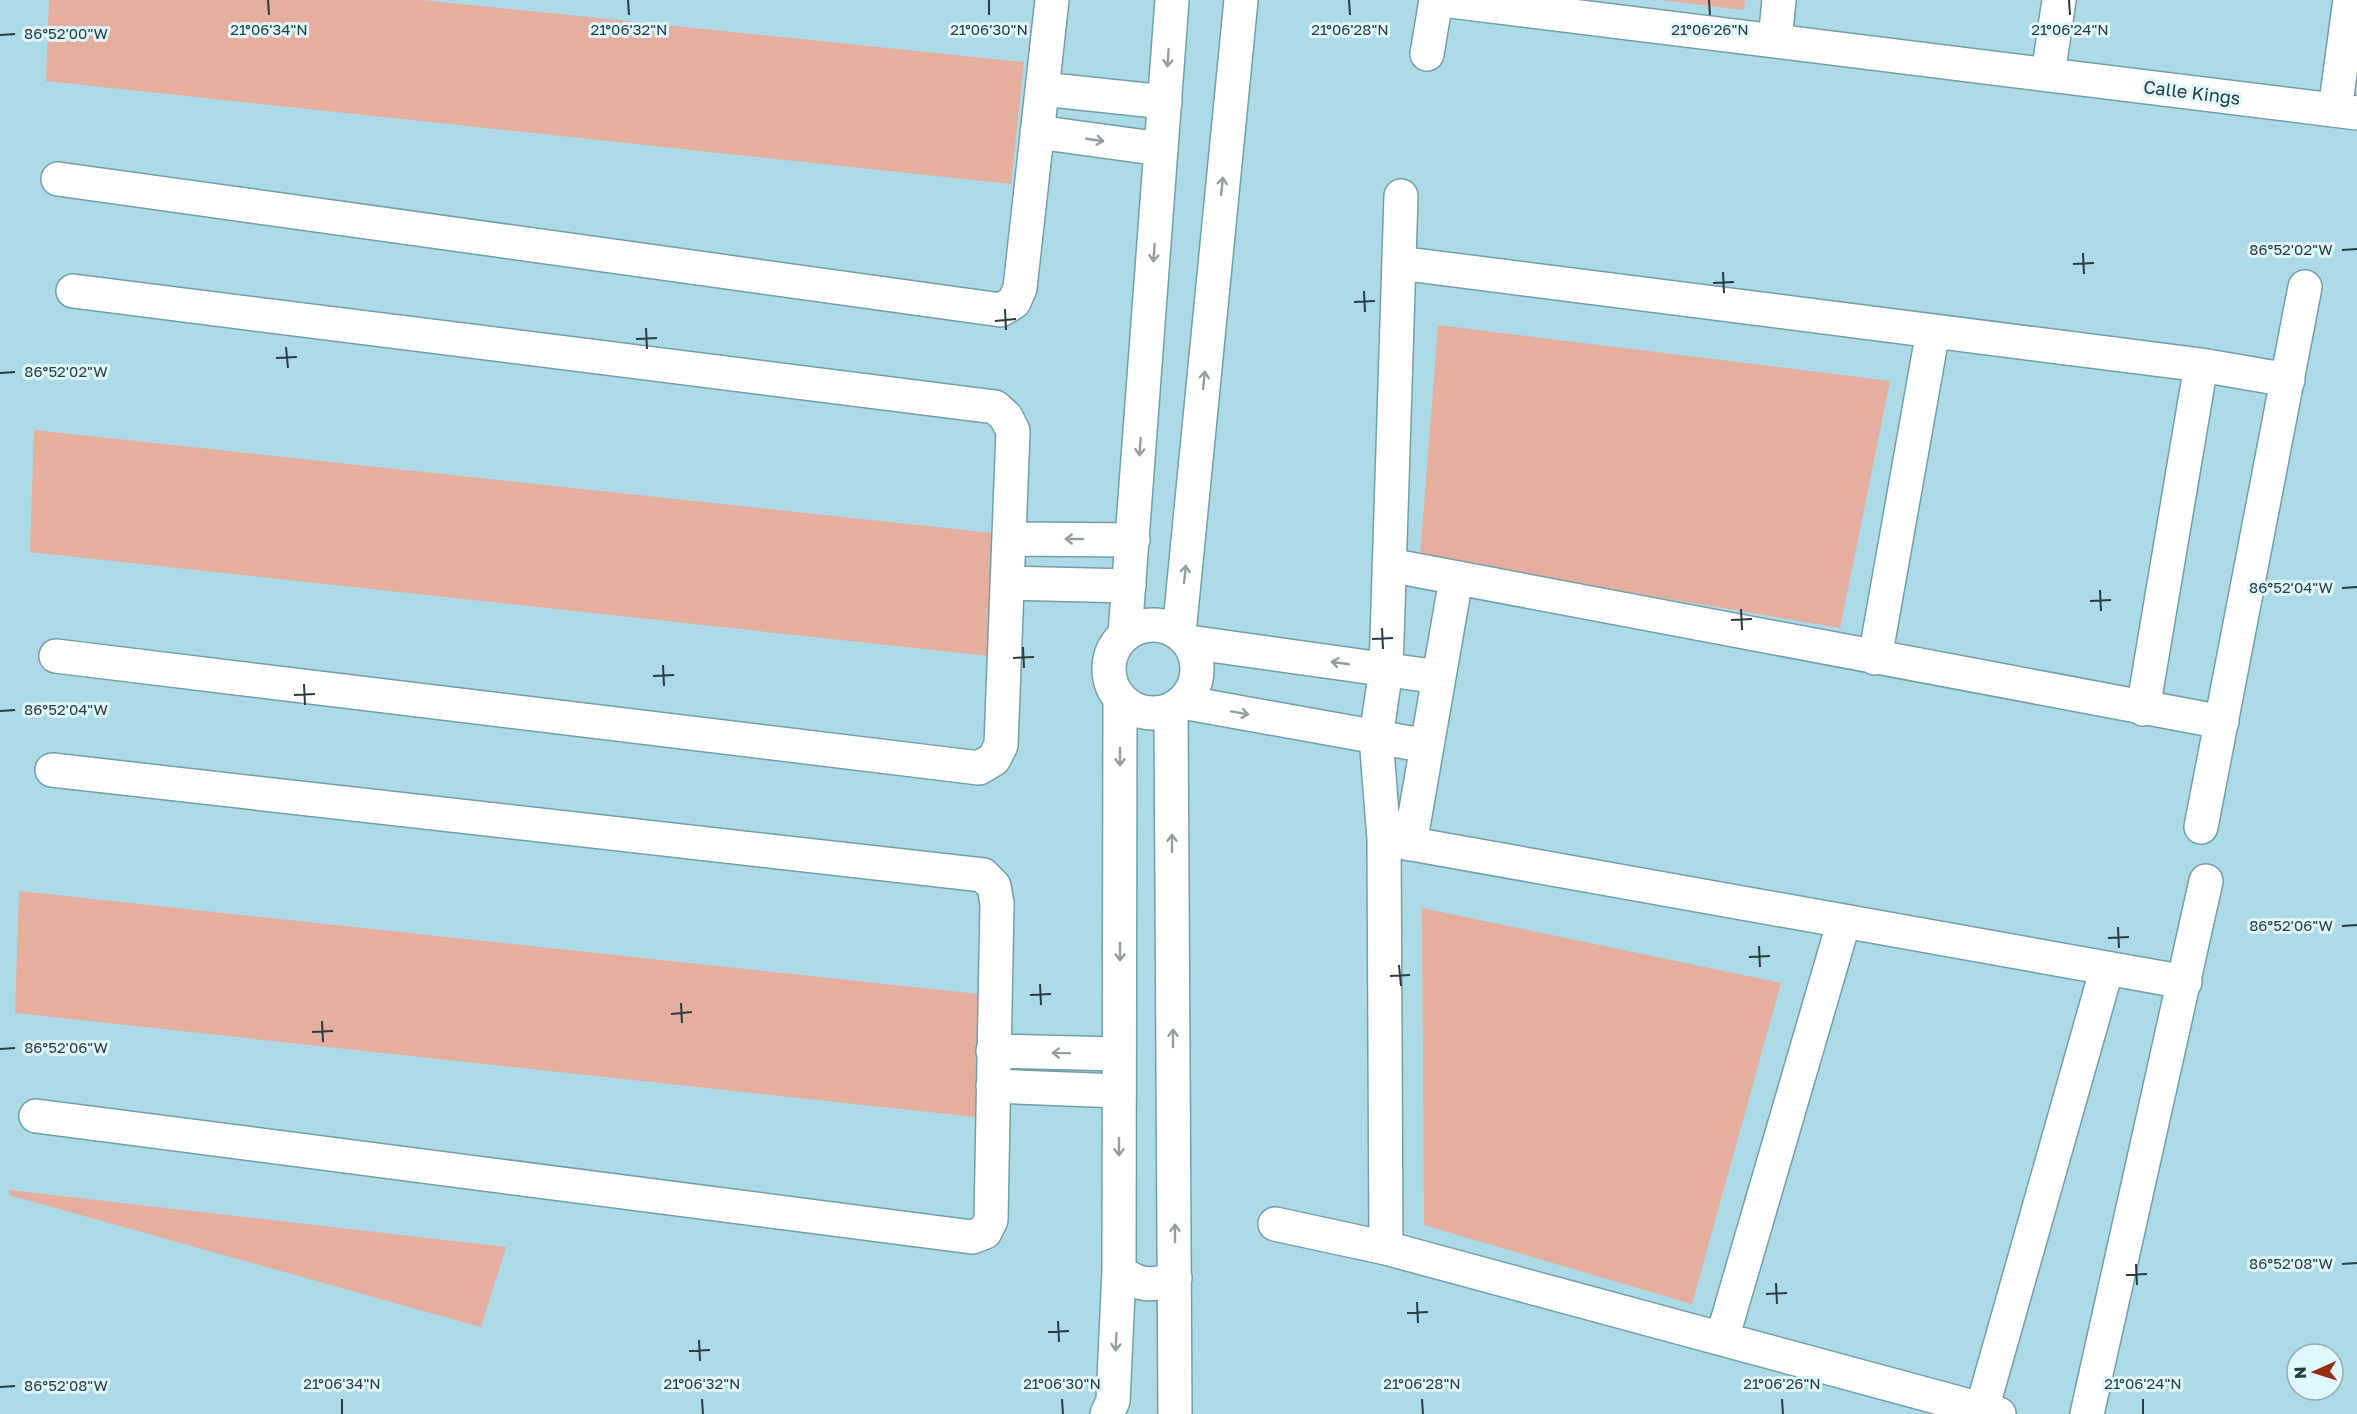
<svg xmlns="http://www.w3.org/2000/svg" width="2357" height="1414" viewBox="0 0 2357 1414" font-family="'Golos Text',sans-serif">
<rect width="100%" height="100%" fill="#acdae7"/>
<path fill="#e6ae9e" d="M49 0H422L1024 62 1011 184 46 81Z
M1660 0H1745L1744 10Z
M1438 325 1890 381 1840 628 1420 557Z
M34 430 1001 534 989 656 30 552Z
M19 891 988 995 975 1117 15 1013Z
M1422 908 1781 983 1692 1304 1424 1225Z
M9 1190 506 1247 481 1327 9 1195Z"/>
<g fill="none" stroke-linecap="round" stroke-linejoin="round">
<defs>
<path id="minor" d="M1443 0 2357 113
M1775 41 1779 0
M1427 54 1436 0
M2048 75 2059 0
M1042 89 1165 102
M2335 110 2350 0
M1037 132 1161 149
M58 179 1001 310 1014 302 1020 288 1052 0
M1399 263 2201 365 2288 380
M1009 539 1133 540
M1389 565 2222 722
M1008 583 1129 586
M1189 642 1439 677
M56 656 979 768 994 759 1001 745 1013 431 1006 417 995 407 73 291
M1875 658 1933 331
M1182 702 1427 746
M2143 709 2201 365
M2201 827 2305 287
M1384 839 2185 982
M1410 844 1456 579
M993 1051 1119 1054
M993 1086 1119 1091
M36 1116 972 1237 985 1232 991 1220 997 903 994 886 983 875 52 770
M1275 1224 1386 1248 1999 1414
M1386 1248 1384 839 1376 737 1386 670 1401 196
M1722 1339 1844 921
M1982 1409 2107 968
M2087 1414 2206 881"/>
<path id="tertiary" d="M1109 669a44 44 0 1 1 88 0a44 44 0 1 1-88 0Z
M1179 633 1241 0
M1125 634 1172 0
M1171 710 1175 1414
M1119 1271C1138 1286 1152 1287 1175 1278
M1107 1414 1113 1401 1119 1271 1120 699"/>
</defs>
<use href="#minor" stroke="#729faa" stroke-width="36"/>
<use href="#tertiary" stroke="#729faa" stroke-width="36"/>
<use href="#minor" stroke="#fff" stroke-width="33"/>
<use href="#tertiary" stroke="#fff" stroke-width="33"/>
</g>
<defs><path id="oneway-shaft" d="M-6 0H5M1.5-3L5.5 0L1.5 3" fill="none" stroke-width="1.6" stroke-linecap="round" stroke-linejoin="round" transform="scale(1.5)"/></defs>
<g stroke="#949ea0">
<use href="#oneway-shaft" transform="translate(1168 58) rotate(94)"/>
<use href="#oneway-shaft" transform="translate(1095 140) rotate(8)"/>
<use href="#oneway-shaft" transform="translate(1222 186) rotate(-84)"/>
<use href="#oneway-shaft" transform="translate(1154 253) rotate(94)"/>
<use href="#oneway-shaft" transform="translate(1204 380) rotate(-84)"/>
<use href="#oneway-shaft" transform="translate(1140 447) rotate(94)"/>
<use href="#oneway-shaft" transform="translate(1074 539) rotate(-180)"/>
<use href="#oneway-shaft" transform="translate(1185 574) rotate(-84)"/>
<use href="#oneway-shaft" transform="translate(1340 663) rotate(-172)"/>
<use href="#oneway-shaft" transform="translate(1240 713) rotate(10)"/>
<use href="#oneway-shaft" transform="translate(1120 757) rotate(90)"/>
<use href="#oneway-shaft" transform="translate(1172 843) rotate(-90)"/>
<use href="#oneway-shaft" transform="translate(1120 952) rotate(90)"/>
<use href="#oneway-shaft" transform="translate(1173 1038) rotate(-90)"/>
<use href="#oneway-shaft" transform="translate(1061 1053) rotate(-179)"/>
<use href="#oneway-shaft" transform="translate(1119 1147) rotate(90)"/>
<use href="#oneway-shaft" transform="translate(1175 1233) rotate(-90)"/>
<use href="#oneway-shaft" transform="translate(1116 1342) rotate(93)"/>
</g>
<path fill="none" stroke="#293c41" stroke-width="2" d="M268 0 269 15M628 0 629 15M989 0V15M1349 0 1350 15M1709 0 1710 15M2069 0 2070 15M0 35 15 34M2342 250 2357 249M2083 253 2084 274M2073 264 2094 263M1723 272 1724 293M1713 283 1734 282M1364 291 1365 312M1354 302 1375 301M1005 309 1006 330M995 321 1016 319M646 328 647 349M636 339 657 338M286 347 288 368M276 358 297 357M0 373 15 372M2342 588 2357 587M2100 590 2101 611M2090 601 2111 600M1741 609 1742 630M1731 620 1752 619M1382 628 1383 649M1372 639 1393 638M1023 647 1024 668M1013 658 1034 657M663 665 664 686M653 676 674 675M304 684 305 705M294 695 315 694M0 711 15 710M2342 926 2357 925M2118 927 2119 948M2108 938 2129 937M1759 946 1760 967M1749 957 1770 956M1399 965 1401 986M1390 976 1410 975M1040 984 1041 1005M1030 995 1051 994M681 1003 682 1023M671 1014 692 1012M322 1021 323 1042M312 1032 333 1031M0 1049 15 1048M2136 1264 2137 1285M2342 1264 2357 1263M2126 1275 2147 1274M1776 1283 1777 1304M1766 1294 1787 1293M1417 1302 1418 1323M1407 1313 1428 1312M1058 1321 1059 1342M1048 1332 1069 1331M699 1340 700 1361M689 1351 710 1350M0 1387 15 1386M342 1399V1414M702 1399 703 1414M1062 1399 1063 1414M1422 1399 1423 1414M1782 1399 1783 1414M2143 1399V1414"/>
<g text-anchor="middle" dominant-baseline="central" stroke-width="6" stroke-linejoin="round" paint-order="stroke">
<g font-size="18" fill="#293c41" stroke="#e0f7fd">
<text transform="translate(2192 92) rotate(7)">Calle Kings</text>
</g>
</g>
<g font-size="15" text-anchor="middle" fill="#293c41" stroke="#e0f7fd" stroke-width="6" stroke-linejoin="round" paint-order="stroke">
<text x="269" y="35">21°06'34"N</text>
<text x="629" y="35">21°06'32"N</text>
<text x="989" y="35">21°06'30"N</text>
<text x="1350" y="35">21°06'28"N</text>
<text x="1710" y="35">21°06'26"N</text>
<text x="2070" y="35">21°06'24"N</text>
<text x="66" y="39">86°52'00"W</text>
<text x="2291" y="255">86°52'02"W</text>
<text x="66" y="377">86°52'02"W</text>
<text x="2291" y="593">86°52'04"W</text>
<text x="66" y="715">86°52'04"W</text>
<text x="2291" y="931">86°52'06"W</text>
<text x="66" y="1053">86°52'06"W</text>
<text x="2291" y="1269">86°52'08"W</text>
<text x="342" y="1389">21°06'34"N</text>
<text x="702" y="1389">21°06'32"N</text>
<text x="1062" y="1389">21°06'30"N</text>
<text x="1422" y="1389">21°06'28"N</text>
<text x="1782" y="1389">21°06'26"N</text>
<text x="2143" y="1389">21°06'24"N</text>
<text x="66" y="1391">86°52'08"W</text>
</g>
<g transform="translate(2315 1372) rotate(267)"><circle r="28" fill="#e0f7fd" stroke="#97acb2" stroke-width="1.5"/>
<path d="M0-4.5L10 22L0 15L-10 22Z" fill="#952d0e"/>
<text y="-9" font-size="16" font-weight="bold" text-anchor="middle" fill="#293c41">N</text>
</g>
</svg>
